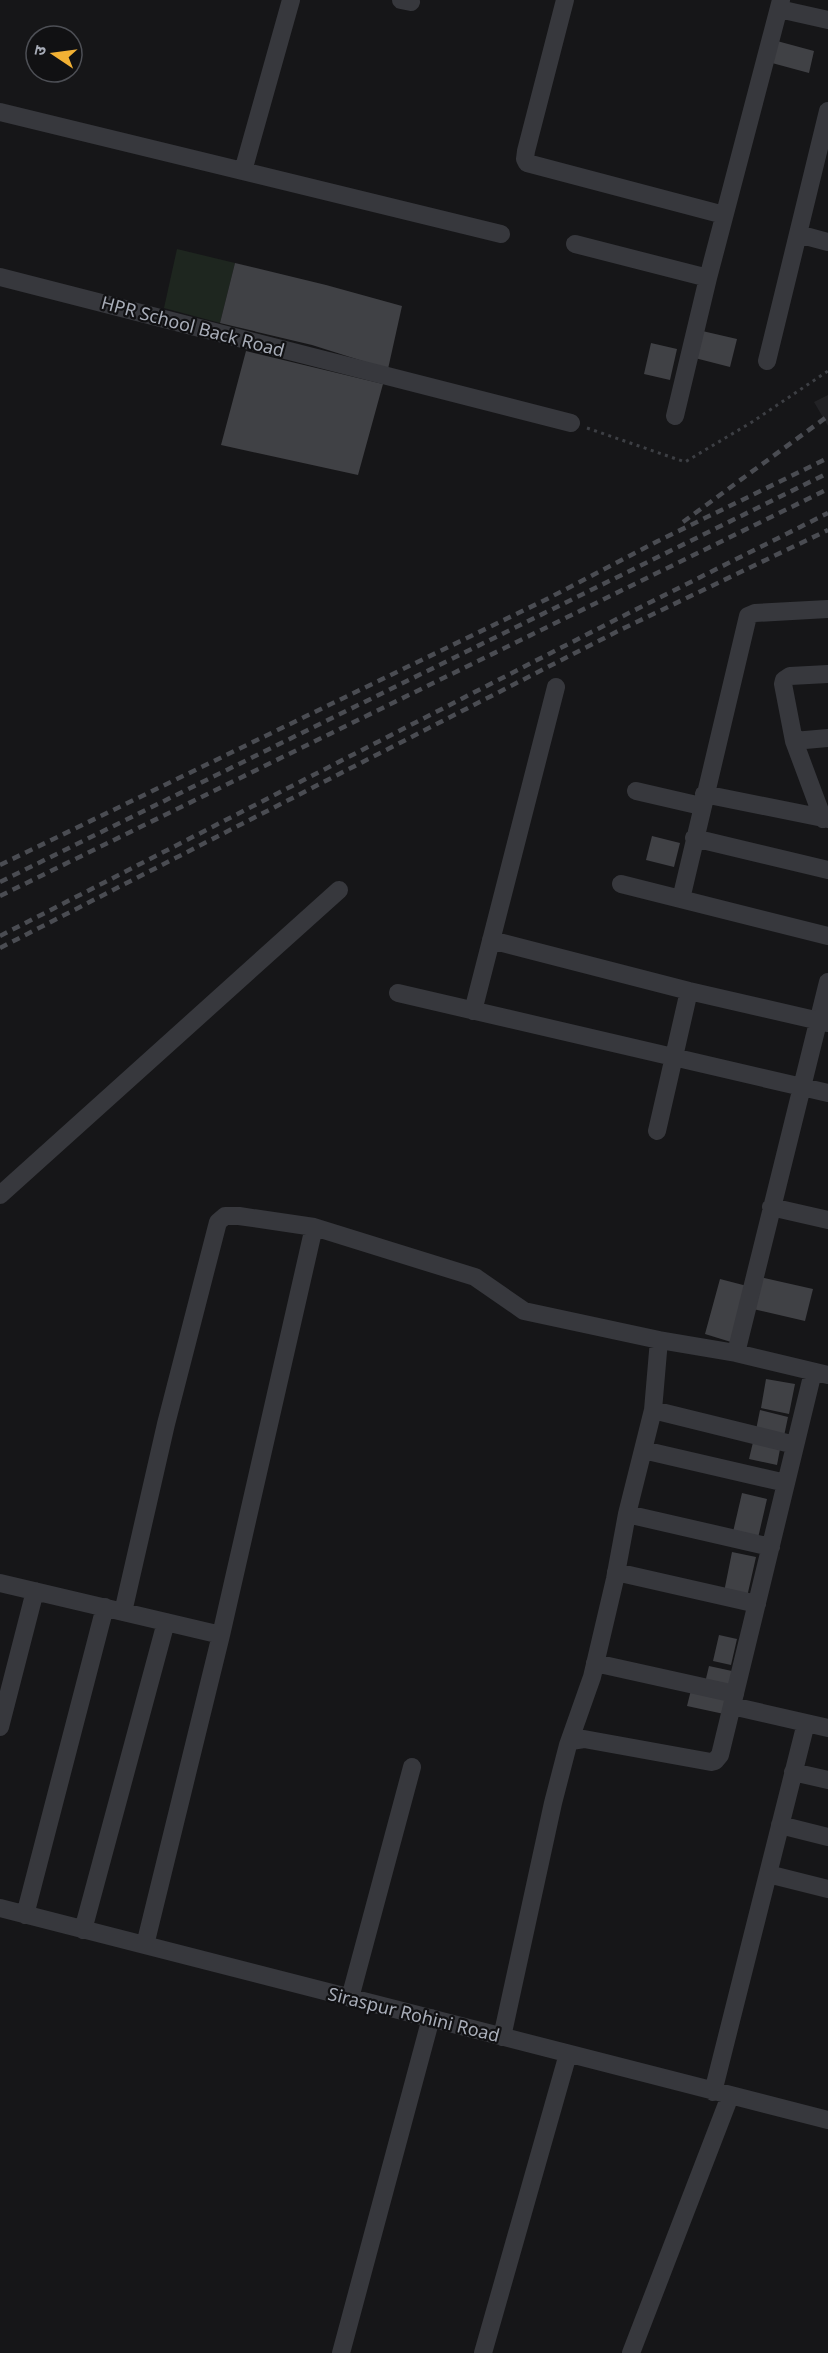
<svg xmlns="http://www.w3.org/2000/svg" width="828" height="2353" viewBox="0 0 828 2353" font-family="'Noto Sans','Noto Sans Devanagari',sans-serif">
<rect width="100%" height="100%" fill="#161618"/>
<path fill="#222225" d="M828 395V426L814 402Z"/>
<path fill="#1e261f" d="M177 249 235 263 220 323 164 308Z"/>
<path fill="#404145" d="M777 41 814 51 809 73 772 63Z
M235 263 326 285 402 306 388 369 312 345 220 323Z
M698 330 737 339 730 367 691 357Z
M651 343 677 349 670 380 644 374Z
M246 351 383 384 358 475 221 445Z
M652 836 680 843 674 867 646 860Z
M760 1277 813 1289 805 1321 753 1309Z
M720 1279 747 1286 731 1342 705 1334Z
M766 1379 795 1384 789 1414 761 1408Z
M760 1410 788 1417 783 1441 755 1435Z
M754 1438 781 1444 777 1465 749 1459Z
M742 1493 767 1499 758 1538 733 1532Z
M732 1552 756 1557 747 1597 724 1592Z
M719 1635 737 1639 731 1665 713 1661Z
M709 1666 732 1671 727 1692 704 1687Z
M691 1690 728 1698 724 1714 687 1706Z"/>
<g fill="none" stroke-linecap="round" stroke-linejoin="round">
<path stroke="#3d3f44" stroke-width="3" stroke-dasharray="3 4.5" stroke-linecap="butt" d="M587 428 685 462 752 422 828 371"/>
<path stroke="#37383d" stroke-width="18" d="M401 0 411 2
M565 0 526 151 525 159 527 163 724 215
M779 9 828 20
M0 112 501 234
M243 171 291 0
M798 234 828 242
M575 244 708 278
M0 277 571 423
M767 361 828 111
M675 416 708 278 781 0
M794 741 828 738
M636 791 701 806
M704 794 828 819
M823 819 794 741 783 684 784 680 790 676 828 674
M694 838 828 870
M621 884 828 936
M681 899 748 616 755 613 828 609
M491 940 689 991 828 1023
M398 993 828 1093
M473 1011 556 687
M657 1131 689 991
M0 1195 339 890
M771 1207 828 1220
M659 1340 736 1353 828 1375
M736 1353 828 982
M653 1410 795 1445
M643 1450 786 1483
M627 1514 771 1547
M616 1572 757 1604
M0 1583 221 1635
M123 1612 166 1424 218 1222 225 1216H239L314 1227 475 1277 524 1311 659 1340 653 1410 627 1514 615 1579 592 1677 568 1745
M595 1663 735 1694
M732 1706 828 1728
M0 1727 35 1591
M793 1772 828 1780
M780 1825 828 1837
M768 1874 828 1889
M0 1908 828 2120
M25 1915 105 1607
M83 1930 166 1622
M145 1945 221 1635 314 1227
M350 1998 412 1767
M502 2037 553 1803 568 1745 571 1741 584 1739 711 1762 715 1761 720 1755 813 1372
M713 2092 806 1723
M341 2353 431 2018
M483 2353 568 2054
M631 2353 730 2096"/>
<path stroke="#4a4c52" stroke-width="4.5" stroke-dasharray="8 6" stroke-linecap="butt" d="M683 522 828 416
M0 865 545 600 658 541 828 458
M0 882 828 473
M0 896 828 489
M0 936 615 620 828 513
M0 948 618 631 828 530"/>
</g>
<g text-anchor="middle" dominant-baseline="central" stroke-width="4.5" stroke-linejoin="round" paint-order="stroke">
<g font-size="18" fill="#a8adb8" stroke="#111113">
<text transform="translate(193 326) rotate(15)">HPR School Back Road</text>
<text transform="translate(414 2014) rotate(14)">Siraspur Rohini Road</text>
</g>
</g>
<g transform="translate(54 54) rotate(283)"><circle r="28" fill="#111113" stroke="#4d4f55" stroke-width="1.5"/>
<path d="M0-4.5L10 22L0 15L-10 22Z" fill="#f2b134"/>
<text y="-9" font-size="16" font-weight="bold" text-anchor="middle" fill="#a8adb8">उ</text>
</g>
</svg>
